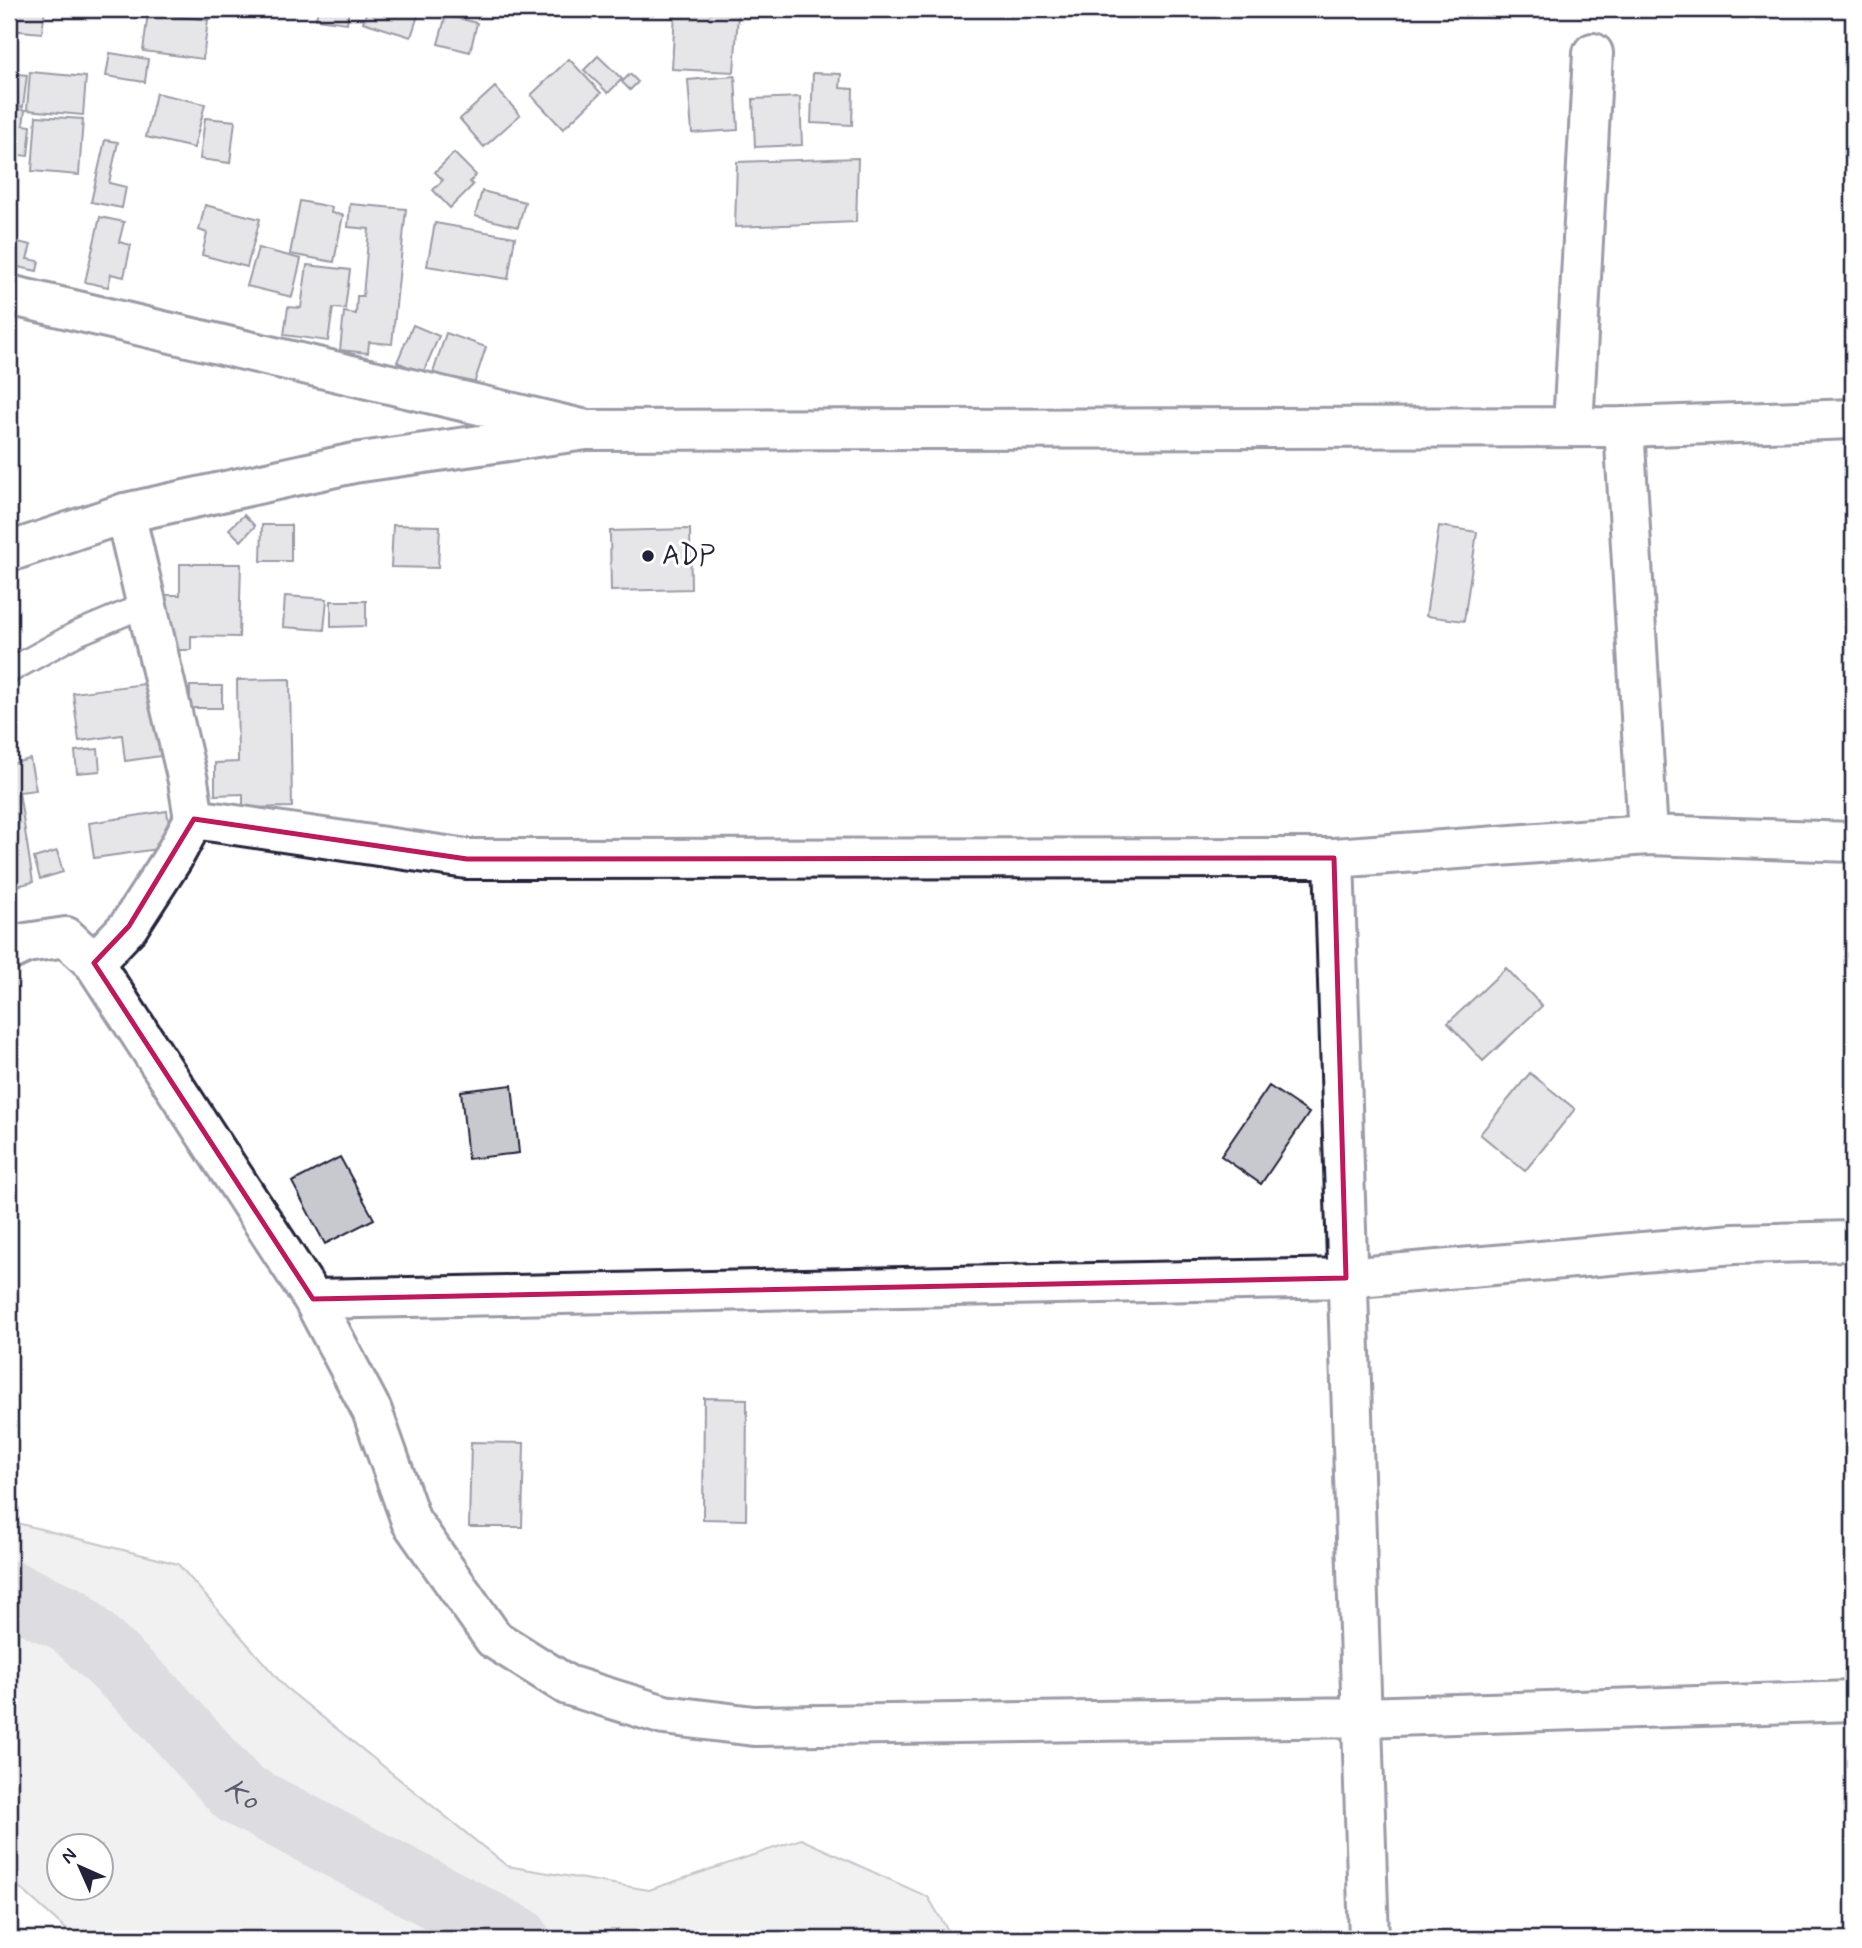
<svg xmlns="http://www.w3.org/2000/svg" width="1862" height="1948" viewBox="0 0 1862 1948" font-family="Mynerve,sans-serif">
<rect width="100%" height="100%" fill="#fff"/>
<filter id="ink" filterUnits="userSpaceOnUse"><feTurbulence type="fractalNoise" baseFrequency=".0143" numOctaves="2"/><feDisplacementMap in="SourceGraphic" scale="14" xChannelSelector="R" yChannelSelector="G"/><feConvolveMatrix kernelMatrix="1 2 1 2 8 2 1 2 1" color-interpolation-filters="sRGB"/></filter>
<g filter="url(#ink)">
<path fill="#dfdfe2" stroke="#80808e" stroke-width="2" fill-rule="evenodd" d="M9 1521 178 1564 285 1687 507 1866 649 1890 801 1839 928 1897 953 1939H77L9 1878ZM60 1846H102V1888H60Z"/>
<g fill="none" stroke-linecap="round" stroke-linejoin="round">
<path stroke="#b4b4bc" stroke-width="66" id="s1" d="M9 1593 70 1620 158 1704 238 1793 517 1939"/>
</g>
<path fill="#c8c8cf" stroke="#22223b" stroke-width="2" d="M9 9H45L42 33 9 30Z
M318 9H349L347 23 316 19Z
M368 9H420L411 37 363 22Z
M675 11 738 14 734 72 672 69Z
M148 13 208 20 203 59 143 51Z
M446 15 477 23 470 52 438 44Z
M110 53 148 59 145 82 106 76Z
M598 56 622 79 608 93 584 70Z
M569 59 601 93 563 129 531 95Z
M30 72 86 77 83 115 27 110Z
M9 73 27 75 23 107 9 105Z
M813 73 841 74 840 88 853 89 852 125 811 123Z
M630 74 638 82 630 90 622 82Z
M735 76 738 130 692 133 688 80Z
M495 87 520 115 484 147 460 119Z
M156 93 205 104 194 148 146 137Z
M800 97 802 145 755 147 753 99Z
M9 108 25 110 23 125 31 126 28 156 19 155 18 168H9Z
M36 116 83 119 79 175 32 171Z
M205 118 235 121 230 163 200 159Z
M105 140 118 142 109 183 126 187 122 208 91 202Z
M454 153 476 175 470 182 473 185 450 208 433 190 443 180 435 172Z
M858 158 856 222 735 227 737 162Z
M482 191 525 202 518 227 475 216Z
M300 201 332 207 331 213 343 215 334 262 290 254Z
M350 204 406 209 392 344 369 342 368 353 340 350 344 312 356 314 357 296H363L369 229 348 227Z
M205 205 260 219 247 267 202 255 207 233 199 230Z
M100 217 124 222 119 242 131 245 124 277 111 274 108 287 85 282Z
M435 223 515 237 508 279 427 266Z
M9 240 31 245 27 259 39 261 37 271 9 265Z
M258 248 301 259 292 297 247 286Z
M307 265 350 270 345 309 333 308 328 341 284 335 288 307 301 308Z
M413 325 439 336 423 373 397 362Z
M446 333 486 347 472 390 432 376Z
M244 515 255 526 241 541 229 529Z
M262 525H291V561H261Z
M393 525 440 526 438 568 391 567Z
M1439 526 1477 532 1464 621 1426 616Z
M690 529 691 589 611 591 610 531Z
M180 564H241L239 637 191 636V650H163L164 595H180Z
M285 596 327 599 324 630 283 627Z
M331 601H366V626L331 627Z
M290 679 292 807 243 808V794L215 795V763L238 762 237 680Z
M152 683 161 756 125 761 122 735 79 741 73 693Z
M190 686H222V708H190Z
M98 749 100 771 77 773 75 751Z
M30 759 36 790 19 792 33 882 9 888V764Z
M167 811 172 847 94 858 89 823Z
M57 851 63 872 40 879 34 858Z
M1506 968 1542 1006 1483 1061 1448 1023Z
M1530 1073 1575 1109 1525 1171 1480 1134Z
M512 1085 519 1153 468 1159 461 1091Z
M1269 1086 1309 1113 1261 1184 1221 1156Z
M340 1157 374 1219 325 1244 292 1182Z
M704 1398 747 1399 746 1520 703 1519Z
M471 1442 524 1443 522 1527H469Z"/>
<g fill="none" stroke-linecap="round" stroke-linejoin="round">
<defs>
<path id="service" d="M9 671 76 634 145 605"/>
<path id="minor" d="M9 295 586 430
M1573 427 1593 53
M1624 427 1648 835
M125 513 188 781 194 819 467 859 1334 858 1648 835 1853 842
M1334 858 1369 1939
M9 951 26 943 66 937 94 963 313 1299 372 1411 411 1521 494 1639 567 1685 664 1715 754 1726 1362 1717 1853 1701
M94 963 129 926 173 858 194 819
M313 1299 1346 1278 1734 1244 1853 1241"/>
<path id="secondary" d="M9 552 125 513 354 463 586 430 1624 427 1853 419"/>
</defs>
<use href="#service" stroke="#22223b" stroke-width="28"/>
<use href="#minor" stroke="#22223b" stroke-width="44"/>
<use href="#secondary" stroke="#22223b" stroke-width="44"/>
<use href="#service" stroke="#fff" stroke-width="23"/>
<use href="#minor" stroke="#fff" stroke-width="38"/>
<use href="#secondary" stroke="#fff" stroke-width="38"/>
</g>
</g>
<path d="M0 0H1862V1948H0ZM194 819 467 859 1334 858 1346 1278 313 1299 94 963 129 926Z" fill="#fff" fill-opacity=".55" fill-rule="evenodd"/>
<path fill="none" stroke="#c2185b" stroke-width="5" stroke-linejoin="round" d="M194 819 467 859 1334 858 1346 1278 313 1299 94 963 129 926Z"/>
<circle fill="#22223b" stroke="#fff" stroke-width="2.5" cx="648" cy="556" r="7"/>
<g text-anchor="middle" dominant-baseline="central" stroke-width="6" stroke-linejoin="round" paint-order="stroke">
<g font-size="28" fill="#22223b" stroke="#fff" text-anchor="start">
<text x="662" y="556">ADP</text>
</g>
<g font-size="30" font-style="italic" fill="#5c5c6f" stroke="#fff">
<text stroke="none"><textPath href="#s1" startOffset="312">Ko</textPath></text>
</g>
</g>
<rect width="1862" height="1948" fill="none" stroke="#fff" stroke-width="35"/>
<rect x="18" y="18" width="1827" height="1913" fill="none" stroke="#22223b" stroke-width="2.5" filter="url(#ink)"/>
<g transform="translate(80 1867) rotate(315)"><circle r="33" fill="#ffffff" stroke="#a7a7b1" stroke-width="2"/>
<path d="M0-5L12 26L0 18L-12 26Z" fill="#22223b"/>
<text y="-10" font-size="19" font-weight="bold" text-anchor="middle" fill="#22223b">N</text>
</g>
</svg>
